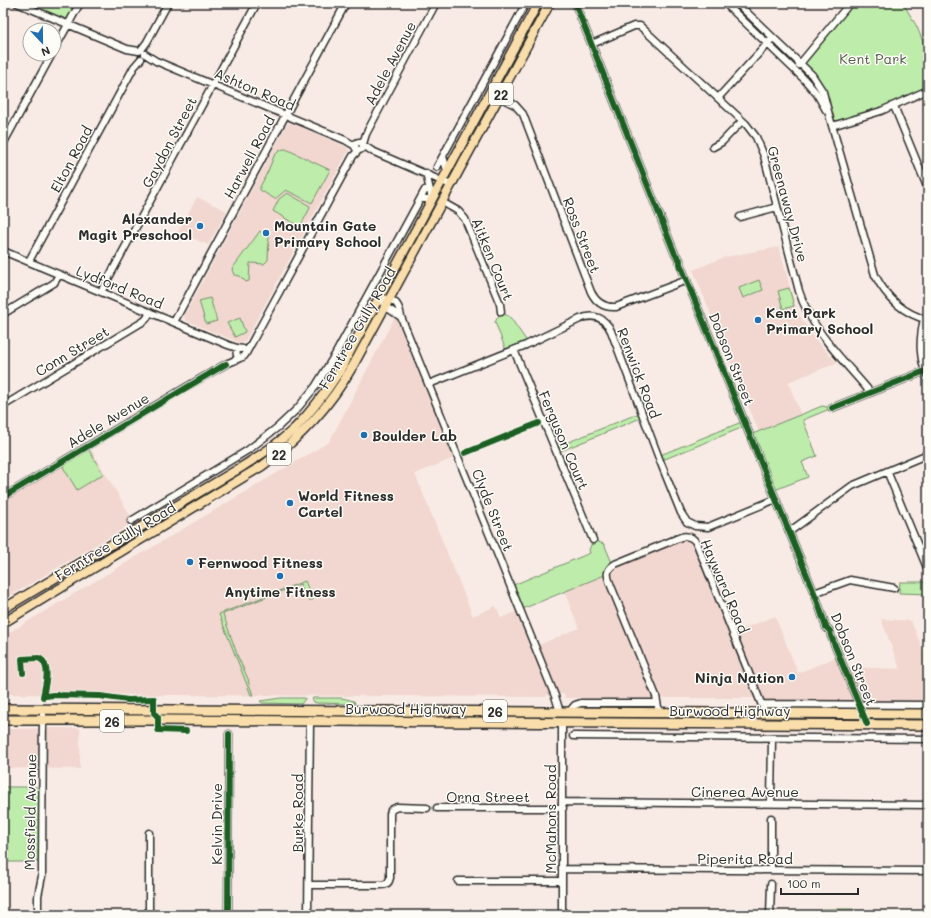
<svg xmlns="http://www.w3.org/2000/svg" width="931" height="918" viewBox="0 0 931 918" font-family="Mali,sans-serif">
<rect width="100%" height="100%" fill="#f8ebe5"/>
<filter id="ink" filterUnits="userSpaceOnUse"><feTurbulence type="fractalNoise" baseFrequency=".025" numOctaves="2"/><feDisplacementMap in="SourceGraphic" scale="8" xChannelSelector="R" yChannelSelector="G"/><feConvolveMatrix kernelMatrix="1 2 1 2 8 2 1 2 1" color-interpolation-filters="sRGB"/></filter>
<g filter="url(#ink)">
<path fill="#f1d7cf" d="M291 123 347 147 349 150 245 341 240 343 185 320 184 316 287 124Z
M197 197 227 211 208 245 178 232Z
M779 247 792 295 798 313 814 338 837 363 788 382 801 415 759 432 693 270 725 257Z
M397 313 458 456 415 474 473 616 496 606 501 618 520 610 536 646 579 628 564 591 607 574 609 568 681 537 693 539 733 633 775 616 798 673 839 656 844 667 900 669 881 619 911 621 928 662V705L762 704 759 698H565L564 694H548L546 697 3 694V636L329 442Z
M89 446 130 515 131 524 3 600V497Z
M80 728V769L3 768V729Z"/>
<path fill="#beedab" stroke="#748c6b" d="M17 3H80L68 24Z
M850 3H903L917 27 928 54V90L894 106 832 126 825 98 801 63Z
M284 149H286L330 170 312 203 286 190 275 199 260 190V187L268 171 274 156 279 151Z
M287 193 310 206V208L300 227 273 211 279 199Z
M260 231 262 233H269L268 260 264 264 250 263 249 281 246 282 240 276 234 275 232 269Z
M759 280 763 290 743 298 739 288Z
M789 288 794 306 783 309 778 291Z
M210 298 217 321 206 324 199 301Z
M501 312 510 317 528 343 507 353 495 322Z
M240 318 245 332 235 337 227 323Z
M822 406 832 408 803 420 817 456 802 462 808 477 772 491 750 435Z
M642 412 643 417 556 453 554 448Z
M542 419 544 424 459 459 457 454Z
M744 421 746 426 660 461 658 456Z
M87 447 103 474 77 490 63 467 67 459Z
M593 540 604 544 613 565 607 574 520 610 511 586 590 553 589 550Z
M305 581 313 600H307L300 584 223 614 238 657 249 681H248L253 695H251L219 614Z
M900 582H928V594L899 593Z
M281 698H305V699L301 704 262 703 260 701Z
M313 698H342L354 701 355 704 317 703 314 702 312 699Z
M3 773V787H42V862H3Z
M822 909H853V915H822Z"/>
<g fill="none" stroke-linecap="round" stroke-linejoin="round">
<defs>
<path id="minor" d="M17 3 127 49 139 51
M575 3 675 254 680 260V264L817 600 826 627 830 631 831 636 867 724
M725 3 804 79 817 94 826 110
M737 3 812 75 823 92 829 115 875 275C886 297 904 314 928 320
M592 44 634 26H640L746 124 756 137 764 156 799 291C811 330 845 362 870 392
M54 50 80 3
M141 50 147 42 168 3
M145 54 156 61 345 140 355 146
M799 65 850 3
M499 97 515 105 523 114 591 292C596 302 604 308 616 307L687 280
M718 98 770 41
M894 106 928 189
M832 126 881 111 928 90
M355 146a4 4 0 1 1 8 0a4 4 0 1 1-8 0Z
M3 144 52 54
M363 144 366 134 436 3
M363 145 372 151 451 185
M713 147 722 142 742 121
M437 167 443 156
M447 171 443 156 526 3
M420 199H432L426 173
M442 202 458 211 465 219 500 304 501 312
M740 217 777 207
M3 251 228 345 240 349
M29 261 134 67 141 59
M101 292 257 3
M379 298C393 299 399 301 401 317L555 696 560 712
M379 298 386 307 401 317
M3 314 54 283 59 275
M924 319C919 341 919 358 928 379
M174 322 346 3
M236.5 353a4.5 4.5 0 1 1 9 0a4.5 4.5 0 1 1-9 0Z
M514 350 593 540
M245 355 353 156 359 150
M429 384 526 345 580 319C594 313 605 318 611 331L660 461 681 513 687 522 695 526 708 527 776 499
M3 406 144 321 147 318 150 312
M832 408 925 371
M887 471 928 570
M3 497 183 389 226 364 240 358
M131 521 248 450 278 427 297 409 315 387 336 353 425 190
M789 532 852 486 928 454
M814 593 850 580 894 588
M762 704 928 705
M569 712 575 705 581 703H657
M659 712 656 696 611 586C607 576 605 570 615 564L681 537C688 535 693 537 697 544L765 713
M573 736 928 739
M562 802 928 805
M771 803 772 738
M437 808H563
M562 869 928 871
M771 870V818
M458 881H562
M309 885H381C386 885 389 883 390 878V814L391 810 397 807 427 808
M38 915V896L42 876V862L43 709
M149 915V833
M228 915 229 734
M308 915 310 719
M562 915V723
M770 915 771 884"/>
<path id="major" d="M3 609 240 468C259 456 278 444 295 428 312 411 326 392 339 372L538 3
M3 623 262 466C302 437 330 406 354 364L550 3"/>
<path id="highway" d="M3 709 928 714
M3 720H153L928 725"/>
</defs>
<use href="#minor" stroke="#2b2b2b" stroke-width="9"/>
<use href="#major" stroke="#2b2b2b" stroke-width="11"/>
<use href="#highway" stroke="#2b2b2b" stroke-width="12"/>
<use href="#minor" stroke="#fdfcf7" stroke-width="6"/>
<use href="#major" stroke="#f9ddab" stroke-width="8"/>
<use href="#highway" stroke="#f9ddab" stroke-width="9"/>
<defs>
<path id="cycleway" d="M575 3 675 254 680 260V264L817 600 826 627 830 631 831 636 867 724
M832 408 925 371 928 379
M465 453 539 423
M3 497 226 364
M23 673 22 659 39 658 43 661C50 671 45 685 43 697
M46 696 53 695 100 696 128 700 154 699V713L158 717V730L186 731
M228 915 229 734"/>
</defs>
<use href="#cycleway" stroke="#fdfcf7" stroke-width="8"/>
<use href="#cycleway" stroke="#1b5e20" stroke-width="6"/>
</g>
</g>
<g fill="#1f6fb2" stroke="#fdfcf7" stroke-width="1.5">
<circle cx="200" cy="226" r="4"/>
<circle cx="266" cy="233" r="4"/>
<circle cx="758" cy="320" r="4"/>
<circle cx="364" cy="435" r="4"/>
<circle cx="290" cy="503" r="4"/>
<circle cx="190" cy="562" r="4"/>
<circle cx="280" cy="576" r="4"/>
<circle cx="792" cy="677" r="4"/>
</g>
<g text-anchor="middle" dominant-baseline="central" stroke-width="3" stroke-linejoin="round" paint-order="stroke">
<g fill="#fdfcf7" stroke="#6a6a68" stroke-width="1">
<rect x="489" y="83" width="24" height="22" rx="3"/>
<rect x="267" y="443" width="24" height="22" rx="3"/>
<rect x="483" y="700" width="24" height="22" rx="3"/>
<rect x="100" y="710" width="24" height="22" rx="3"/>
</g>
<g font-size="13" font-weight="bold" fill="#2b2b2b">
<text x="501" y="94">22</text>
<text x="279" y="454">22</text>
<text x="495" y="711">26</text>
<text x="112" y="721">26</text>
</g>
<g font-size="14" fill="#505c4b" stroke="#fdfcf7">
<text x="873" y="58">Kent Park</text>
</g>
<g font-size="14" fill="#2b2b2b" stroke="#fdfcf7">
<text transform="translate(390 63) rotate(-62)">Adele Avenue</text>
<text transform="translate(255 89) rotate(23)">Ashton Road</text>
<text transform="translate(169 142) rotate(-62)">Gaydon Street</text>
<text transform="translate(249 157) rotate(-62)">Harwell Road</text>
<text transform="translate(71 159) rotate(-62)">Elton Road</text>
<text transform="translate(788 204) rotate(75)">Greenaway Drive</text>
<text transform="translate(582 235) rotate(69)">Ross Street</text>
<text transform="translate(493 259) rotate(68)">Aitken Court</text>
<text transform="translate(120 287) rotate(22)">Lydford Road</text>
<text transform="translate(357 328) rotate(-60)">Ferntree Gully Road</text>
<text transform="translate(72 351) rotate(-31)">Conn Street</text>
<text transform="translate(732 359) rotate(68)">Dobson Street</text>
<text transform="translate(639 373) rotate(69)">Renwick Road</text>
<text transform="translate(108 420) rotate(-31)">Adele Avenue</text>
<text transform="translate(564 440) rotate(67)">Ferguson Court</text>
<text transform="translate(493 510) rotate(68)">Clyde Street</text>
<text transform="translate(115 541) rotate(-31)">Ferntree Gully Road</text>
<text transform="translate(725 586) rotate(67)">Hayward Road</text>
<text transform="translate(854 659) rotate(68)">Dobson Street</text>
<text x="406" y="708">Burwood Highway</text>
<text x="730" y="710">Burwood Highway</text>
<text x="745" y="791">Cinerea Avenue</text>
<text x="488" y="796">Orna Street</text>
<text transform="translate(30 812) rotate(-89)">Mossfield Avenue</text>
<text transform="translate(297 813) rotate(-90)">Burke Road</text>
<text transform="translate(550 819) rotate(-90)">McMahons Road</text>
<text transform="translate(216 824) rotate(-90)">Kelvin Drive</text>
<text x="745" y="858">Piperita Road</text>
</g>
<g font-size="14" font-weight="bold" fill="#2b2b2b" stroke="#fdfcf7" text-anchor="start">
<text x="192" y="218" text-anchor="end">Alexander<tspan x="192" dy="16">Magit Preschool</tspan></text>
<text x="274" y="225">Mountain Gate<tspan x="274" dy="16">Primary School</tspan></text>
<text x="766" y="312">Kent Park<tspan x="766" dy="16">Primary School</tspan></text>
<text x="372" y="435">Boulder Lab</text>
<text x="298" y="495">World Fitness<tspan x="298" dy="16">Cartel</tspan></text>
<text x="198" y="562">Fernwood Fitness</text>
<text x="280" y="591" text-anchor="middle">Anytime Fitness</text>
<text x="784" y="677" text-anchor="end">Ninja Nation</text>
</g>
</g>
<rect width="931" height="918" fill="none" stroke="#fdfcf7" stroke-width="16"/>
<rect x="8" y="8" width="915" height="902" fill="none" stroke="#2b2b2b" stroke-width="1.5" filter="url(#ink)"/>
<g transform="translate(42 42) rotate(158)"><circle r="19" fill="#fdfcf7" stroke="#a9a8a5"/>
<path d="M0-3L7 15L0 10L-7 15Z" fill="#1f6fb2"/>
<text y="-6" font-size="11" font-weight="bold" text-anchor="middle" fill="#2b2b2b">N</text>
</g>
<path d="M781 888v6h77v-6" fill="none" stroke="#2b2b2b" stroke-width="2"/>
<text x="787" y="888" font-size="12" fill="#2b2b2b" stroke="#fdfcf7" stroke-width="3" paint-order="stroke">100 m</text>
</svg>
